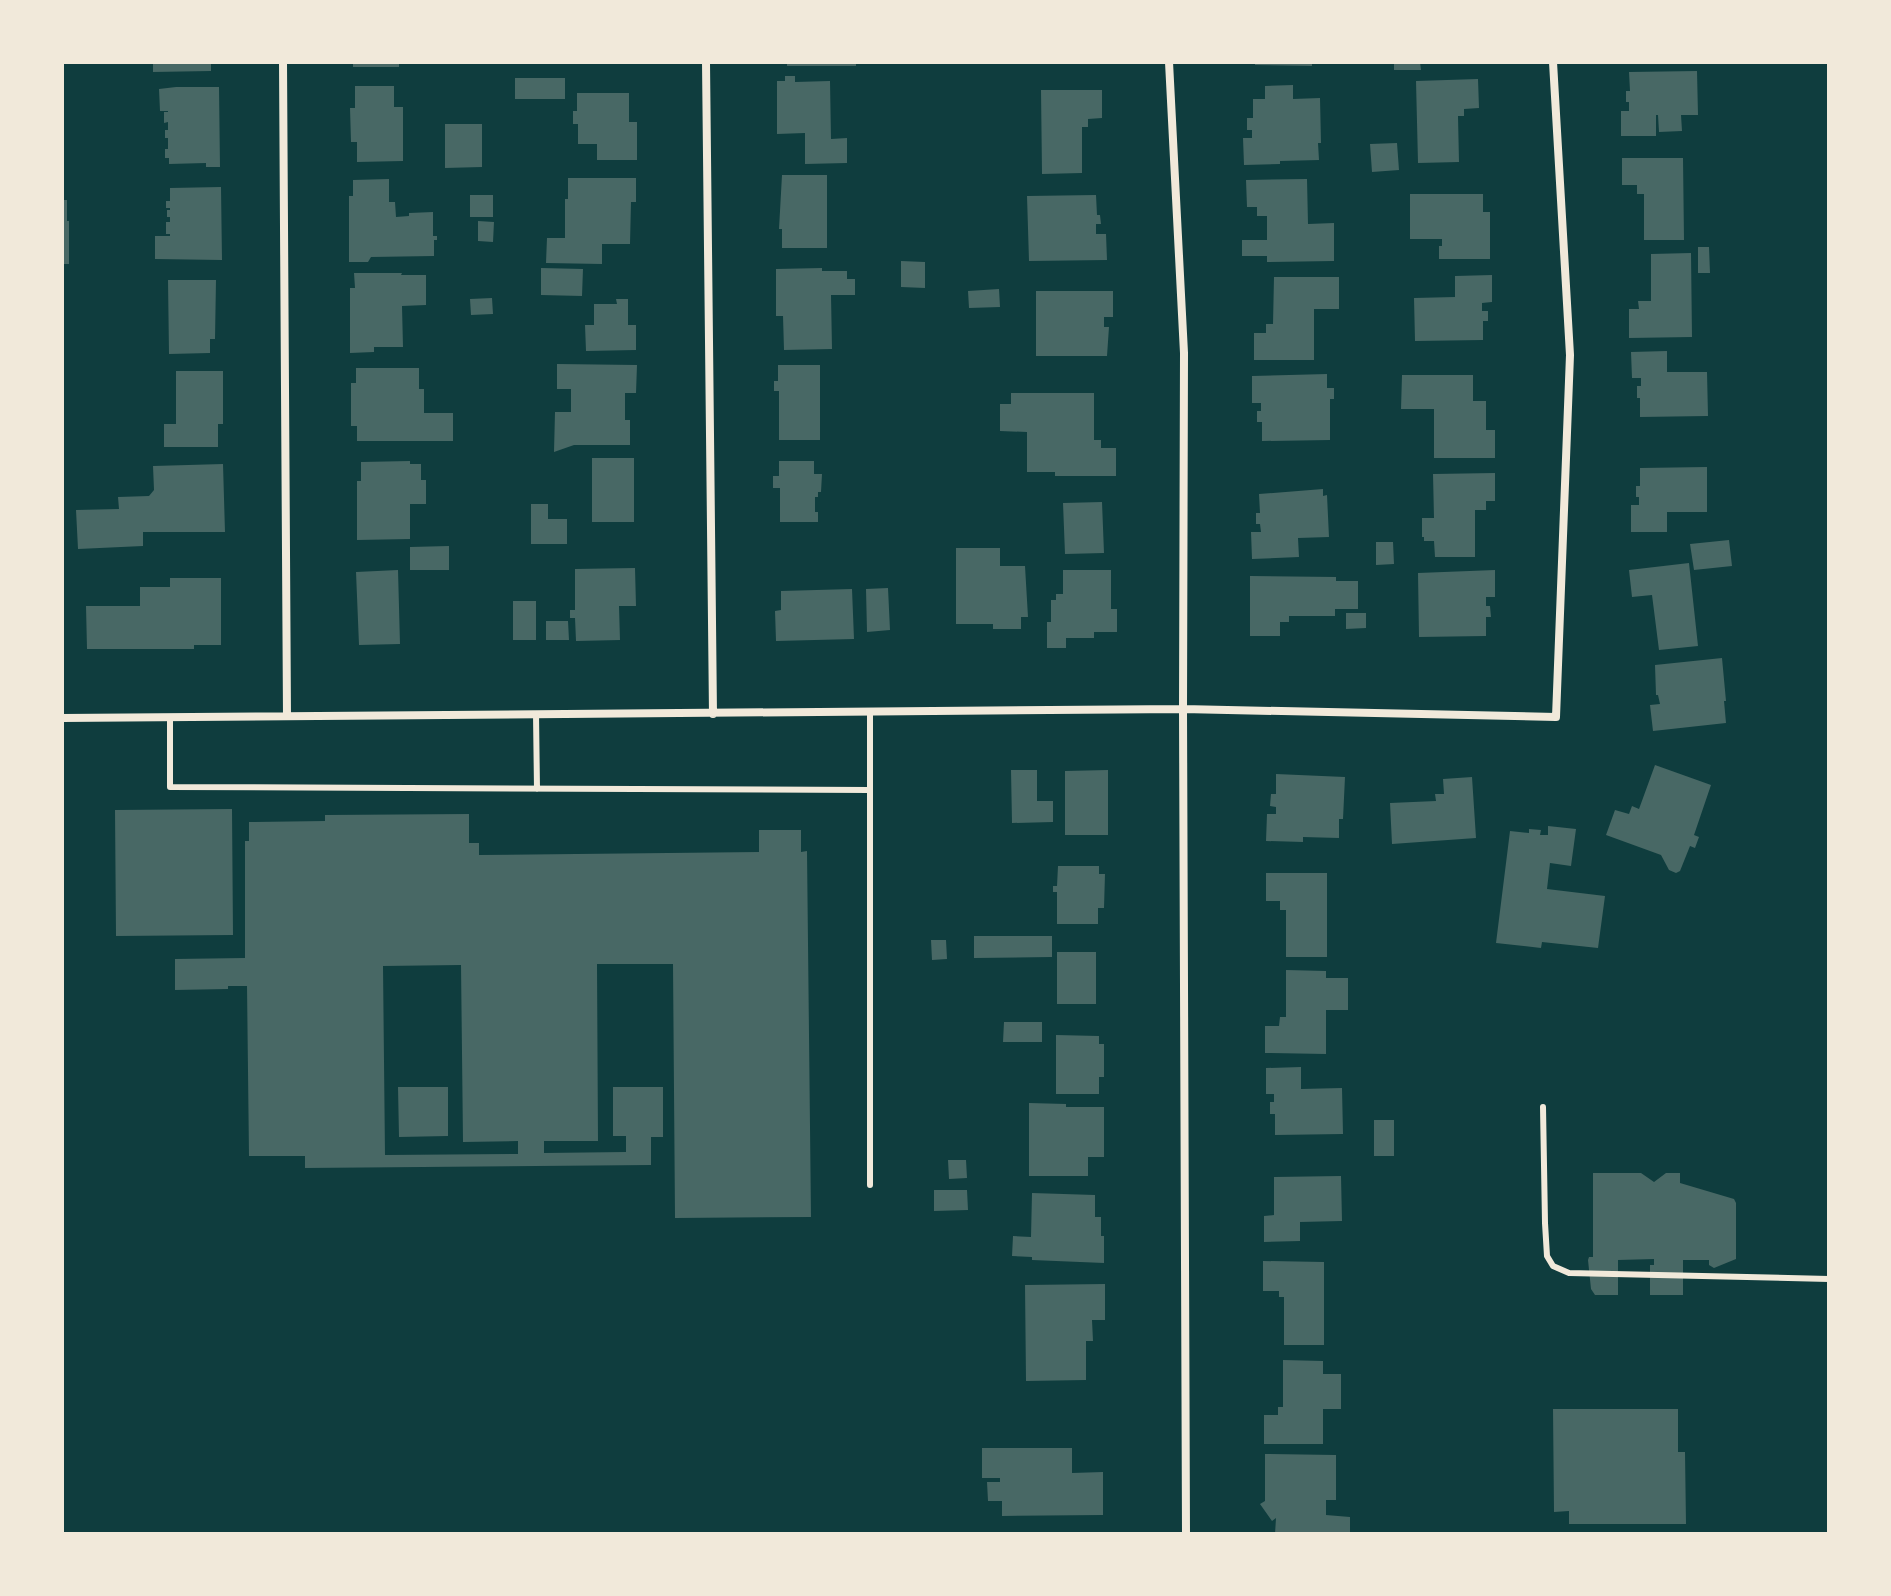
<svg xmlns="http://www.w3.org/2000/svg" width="1891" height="1596" viewBox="0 0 1891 1596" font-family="'Varela Round',sans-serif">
<rect width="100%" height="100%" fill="#0f3d3e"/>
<path fill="#486865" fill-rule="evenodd" d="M153 62H211V71L153 72Z
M353 62H399V67H353Z
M787 62H856V66H787Z
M1255 62H1312V66L1255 65Z
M1394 62H1420L1421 70H1394Z
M1697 71 1698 115H1681L1682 131 1659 132 1658 115H1656V136H1621V111H1629V102H1626V91H1630L1629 72Z
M785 76H795V82L830 81 831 139 847 138V163L805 164V133L777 134V81H785Z
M515 78H565V99H515Z
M1478 79 1479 108 1464 109V116H1458L1459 162 1418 163 1416 81Z
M1293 85V99L1320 98 1321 143H1318L1319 160 1280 161V164L1244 165 1243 138H1252V130H1247V118H1253V99H1265V86Z
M355 86H394V107H403V161L357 162V142H351L350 108H355Z
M176 87H219L220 167H206V163L169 164V158H165V149H168V138H165V130H168V122L164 123V112H168V111H160L159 89Z
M1041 90H1102V118L1088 119V127H1082V173L1042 174Z
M577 93H629V122H637V160H597V144H578V124H573V111H577Z
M445 124H482V167L445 168Z
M1397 143 1399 170 1372 172 1370 144Z
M1622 158H1683L1684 240H1644V194H1637V185H1622Z
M782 175H827V248H782V229H779Z
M568 178H636V202H631L630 244H602V264L546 263 547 238H565V199H568Z
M389 179V202H395L396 217 409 216V213L433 212V236H437V240H434V256L371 257 368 262H349V196H353V180Z
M1307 179 1308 224 1334 223V261L1267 262V256H1242V240H1267V216H1257V207H1247L1246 180Z
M221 187 222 260 155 259V236H170V234H166V222H170V217H167V210H170V208H166V201H170V188Z
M1410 194H1483V212H1490V259H1439V246H1442V239H1410Z
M470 195H493V217H470Z
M1096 195 1097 215H1100L1101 224H1096V234H1106L1107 260 1029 261 1027 196Z
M62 200H67V221H69V264H62Z
M478 221 494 222 493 242 478 241Z
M1698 247H1709L1710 273H1698Z
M1691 253 1692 337 1629 338V309H1639L1638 301H1651V254Z
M901 261 925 262V288L901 287Z
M541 268 583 269 582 296 541 295Z
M822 268V271H847V279H855V295H831L832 349 784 350 783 316H776V269Z
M354 273H402L401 275H426V305L402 306 403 347H374V352L350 353V288H355Z
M1492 275V302L1482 303V311H1488V321H1483V340L1415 341 1414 298 1455 297V276Z
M1274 277H1339V309H1314V360H1254V333H1266V324H1273Z
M168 280H216L215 339H210V353L169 354Z
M999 289 1000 307 969 308 968 291Z
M1036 291H1113V317H1104V327H1109L1107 356H1036Z
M492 298 493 314 471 315 470 299Z
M616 299H628V325H636V350L586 351 585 325H594V304H617Z
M1667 351V372H1707L1708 416 1640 417V398H1637V386H1641V378H1632L1631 352Z
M557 364 637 365 636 393H625V420H630V445H574L554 452 555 412H571V389H557Z
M778 365H820V440H779V391H774V381H778Z
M356 368H419V389H424V413H453V441H357V426H351V383H356Z
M176 371H223V424H218V447H164V424H176Z
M1327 374V388H1334V399H1330V440L1262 441V422H1257V411H1261V403H1252V376Z
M1402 375H1473V401H1486V430H1495V458H1434V409H1401Z
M1011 393H1094V440H1101V448H1116V476H1055V472H1027V432L1000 431V404H1011Z
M592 458H634V522H592Z
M410 461V464H421V480H426V504H410V539L357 540V481H361V462Z
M779 461H814V474H822L821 492H818V497H815V512H818V522H780V488H773V476H779Z
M223 464 225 532H143V546L78 549 76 510 119 509 118 497 149 496 154 490 153 466Z
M1707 467V512H1667V532H1631V505H1639V497H1636V486H1640V468Z
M1495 473V501H1486V510H1475V557H1435L1434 541H1424V537H1422V518H1434L1433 474Z
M1323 489V496L1327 495 1329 537 1298 538 1299 557 1252 559 1251 532H1261L1260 524H1256V513H1260L1259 494Z
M1102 502 1104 553 1065 554 1063 503Z
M531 504H548V519H567V544H531Z
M1729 540 1732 566 1694 570 1690 544Z
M1376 542H1393L1394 564 1376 565Z
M449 546V570H410V547Z
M956 548H1000V566H1025L1028 617H1021V629H993V624H956Z
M1689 563 1698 646 1659 650 1652 595 1632 597 1629 570Z
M635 568 636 606H619L620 640 576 641 575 618H570V610H575V569Z
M398 570 400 644 359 645 356 572Z
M1063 570H1111V609H1117V632H1094V638H1066V648H1047V622H1051V600H1056V594H1063Z
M1495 570V597H1486V606H1490L1491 617H1486V636L1419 637 1418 573Z
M1250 576 1336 577V581H1358V609H1335V616H1289V622H1280V636H1250Z
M170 578H221V645H194V649H87L86 606H140V587H170Z
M888 588 890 630 867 632 866 589Z
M852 589 854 639 776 641 775 611 781 610V591Z
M513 601H536V640H513Z
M1346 613H1366V628L1346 629Z
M546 621H568L569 640H546Z
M1722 658 1726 701H1724L1726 723 1653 731 1650 705 1660 704 1658 695H1656L1655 665Z
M1655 765 1711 785 1694 835 1699 837 1695 848 1690 846 1680 871 1676 873 1669 870 1661 855 1606 835 1615 810 1629 814 1632 806 1639 809Z
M1011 770H1037V801H1053V822L1012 823Z
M1108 770V835H1065V771Z
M1276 774 1345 777 1343 819H1339V838L1303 837V842L1266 841 1267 814H1276V807L1270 806 1271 794H1276Z
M1472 777 1476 838 1392 844 1390 803 1436 801 1435 794H1444L1443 779Z
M232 809 233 935 116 936 115 810Z
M469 814V843H479V855L759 852V830H801V852L807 851 811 1217 675 1218 673 964H597L598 1141H544V1153L626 1152V1136H613V1087H663V1137H651V1165L305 1168V1156H249L247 986H228V989L175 990V959L245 958V841H249V822L325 821V815ZM461 965 463 1142 518 1141V1154L385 1155 383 966Z
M1548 826 1576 829 1571 866 1550 863 1547 889 1605 896 1598 948 1542 942 1541 948 1496 943 1510 831 1529 833V829L1541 830 1540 835H1548Z
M1058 866H1099V874H1105L1104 908H1098V924H1057V892H1053V886H1057Z
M1266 873H1327V957H1286V910H1280V901H1266Z
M974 936H1052V957L974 958Z
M931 940H946L947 959 932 960Z
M1057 952H1096V1004H1057Z
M1286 970 1326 971V978H1348V1010H1326V1054L1265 1053V1026H1279L1280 1017H1286Z
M1004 1022H1042V1042H1003Z
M1056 1035 1099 1036V1044H1104V1077H1099V1094H1056Z
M1301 1067V1089L1342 1088 1343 1134 1275 1135V1114H1270V1102H1274V1094H1266V1068Z
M398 1087H448V1136L399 1137Z
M1029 1103 1066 1104V1107H1104V1157H1088V1176H1029Z
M1374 1120H1394V1156H1374Z
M948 1160H966L967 1178 949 1179Z
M1593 1173H1641L1654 1182 1666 1173H1680V1183L1734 1199 1736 1203V1259L1714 1268 1709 1265V1260H1683V1295H1650V1265H1654V1259L1618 1260V1295H1595L1591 1289 1588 1260 1589 1257H1593Z
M1341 1176 1342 1221 1300 1222V1241L1264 1242V1216L1274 1215V1177Z
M934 1190H967L968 1210 934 1211Z
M1032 1193 1095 1195V1217H1101V1236H1104V1263L1032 1260V1257L1012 1256 1013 1236 1031 1237Z
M1263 1261 1324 1262V1345H1284V1297H1279V1291H1263Z
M1105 1284V1320H1092L1093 1341H1086V1380L1026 1381 1025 1285Z
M1283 1360 1323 1361V1374H1341V1409H1323V1444H1264V1415H1278V1407H1283Z
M1553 1409H1678V1452H1685L1686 1524H1569V1511L1554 1512Z
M982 1448H1072V1473L1103 1472V1515L1002 1516V1501H988L987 1482H1000V1478H982Z
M1265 1454 1336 1455V1500H1326V1515L1350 1517V1534H1275L1276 1518 1272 1521 1260 1504 1265 1501Z"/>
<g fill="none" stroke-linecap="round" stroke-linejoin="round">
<path stroke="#f1e9da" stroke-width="6" d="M870 712V1185
M536 714 537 789
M170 717V787L870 790
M1543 1107 1545 1223 1547 1256 1553 1266 1569 1273 1829 1279"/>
<path stroke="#f1e9da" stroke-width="8" d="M283 62 287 716
M706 62 713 714
M1169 62 1184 353 1183 709 1186 1534
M62 718 1183 709 1556 717 1570 355 1553 62"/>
</g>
<rect width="1891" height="1596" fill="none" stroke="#f1e9da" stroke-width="128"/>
</svg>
